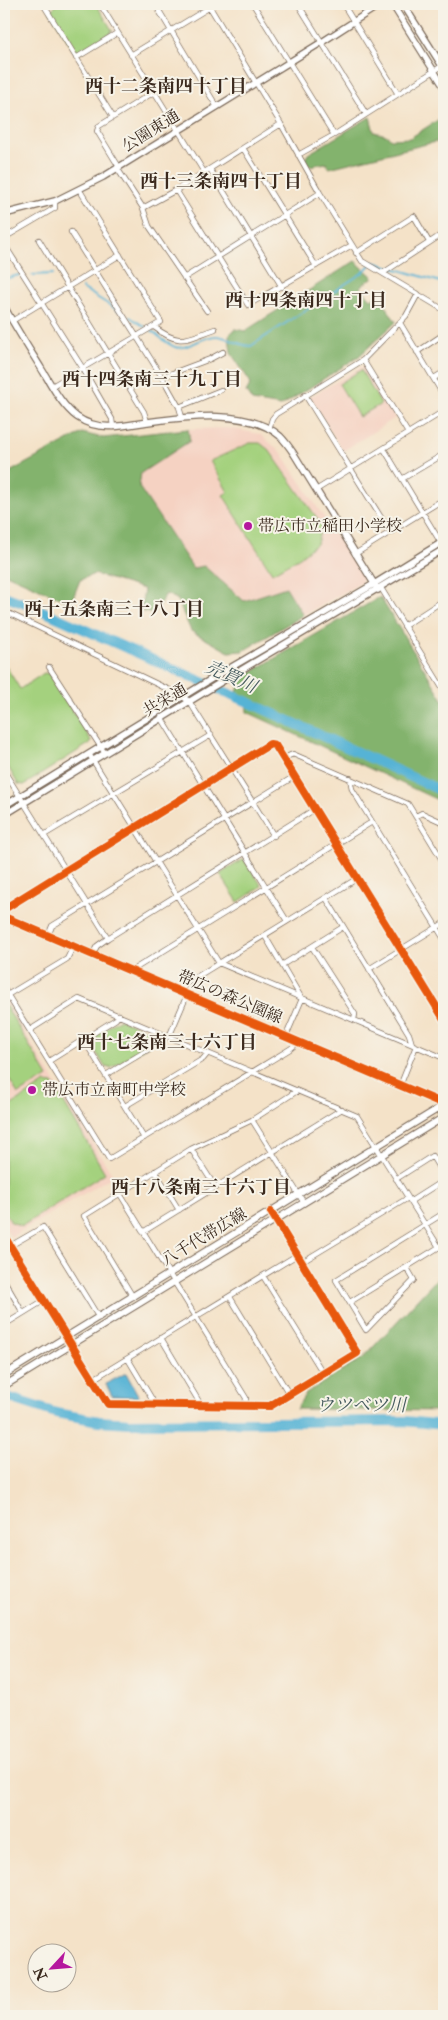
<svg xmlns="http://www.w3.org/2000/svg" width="448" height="2020" viewBox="0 0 448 2020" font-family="'IM FELL Double Pica','Noto Serif JP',serif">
<rect width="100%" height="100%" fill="#f7f3e8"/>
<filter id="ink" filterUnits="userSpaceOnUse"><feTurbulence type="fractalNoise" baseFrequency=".02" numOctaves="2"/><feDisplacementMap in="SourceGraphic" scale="10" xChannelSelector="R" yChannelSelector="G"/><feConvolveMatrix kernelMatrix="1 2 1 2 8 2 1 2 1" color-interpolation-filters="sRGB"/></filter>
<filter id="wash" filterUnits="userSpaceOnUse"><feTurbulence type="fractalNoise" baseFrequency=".0096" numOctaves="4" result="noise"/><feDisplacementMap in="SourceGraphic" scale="20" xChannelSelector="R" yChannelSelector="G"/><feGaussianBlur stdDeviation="1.12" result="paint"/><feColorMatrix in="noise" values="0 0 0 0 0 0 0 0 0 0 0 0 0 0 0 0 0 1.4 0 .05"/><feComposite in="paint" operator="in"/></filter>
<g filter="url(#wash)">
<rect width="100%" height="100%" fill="#f4e2c8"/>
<path fill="#f5d2c2" d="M361 367 365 368 395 418 343 451 310 397Z
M228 428 260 434 282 453 363 577 361 583 303 615 286 587 244 601 204 566 194 569 139 487 141 473 190 441 188 429Z
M6 1002 113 1176 11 1237 4 1226V1003Z"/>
<path fill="#a4d17e" stroke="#707e4e" d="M58 4H96L112 30 111 32 80 53H75L50 11Z
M361 370 381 404 359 417 339 384Z
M250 443H260L269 450 322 525 317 543 300 557 272 573 223 495 228 492 210 461Z
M4 663 20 689 44 673 50 674 92 742 24 785 18 784 4 760Z
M244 859 262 886 238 902 220 874Z
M6 1006 48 1077 18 1094 4 1071V1008Z
M120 1019 157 1035V1040L111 1068 105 1067 89 1040Z
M45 1083 53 1084 105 1173 22 1226 11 1222 4 1211V1110Z"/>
<path fill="#83b36d" stroke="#5f6e46" d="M444 116V145L435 142 329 168 326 163 309 166 305 159 308 154 370 117 374 132 386 135 391 139 410 138Z
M355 261 373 277 360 287 371 299 379 296 396 322 358 357 281 406 252 401 246 392 251 383 231 353 229 335 235 329 245 331Z
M188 429 190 441 141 473 139 487 193 568 204 566 244 601 286 587 303 615 243 651 229 652 191 631 177 599 166 594 153 614 141 611 144 589 94 574 80 580 71 603 4 573V475L82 433 103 438Z
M380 597 444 701V791L440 801 247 712 246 697 237 693 241 678Z
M444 1271V1411L296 1409 306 1393 363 1358Z"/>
<path fill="#57b3d5" stroke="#496e7a" d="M126 1373 139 1397 112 1396 106 1384Z"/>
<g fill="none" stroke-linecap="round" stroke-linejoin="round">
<path stroke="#57b3d5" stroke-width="2" d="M32 275 53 274
M4 279 19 275
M82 288 119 311
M130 317 145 327
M152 331C159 336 167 344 175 347 186 351 204 335 217 336 229 337 239 346 251 346L362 273 373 262 444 283"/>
<path stroke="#57b3d5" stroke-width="10" d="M4 596 36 608 248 702 444 792
M10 1398 56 1413 99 1421 130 1423 404 1421 444 1425"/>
</g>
</g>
<g filter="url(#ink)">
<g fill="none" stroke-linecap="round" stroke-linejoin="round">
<defs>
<path id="minor" d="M43 4 113 117
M100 4 204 172
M155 4 217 107
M208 4 281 124 320 193 362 261 444 310
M253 4 334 135
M298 4 366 114
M343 4 398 94
M131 55 215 4
M76 58 117 33
M243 148 316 266
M298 155 334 135 442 66
M119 167 97 131 99 126 154 92
M117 168 143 208 149 226 207 311
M210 169 282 287
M176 190 248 305 352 245
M143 208 176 190 281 124
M71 232 162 377 179 407 182 417
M4 238 55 208V201
M39 240 144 412 147 422
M4 244 82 367 112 419 113 427
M356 253 414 216 429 242
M383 273 444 233
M184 278 320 193
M12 321 120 255
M400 323 444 396
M154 327C181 347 186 339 215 329
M417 352 444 334
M363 360 408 433
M162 377 210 359 223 352
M434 378 444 372
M52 386 161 322 79 189
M305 395 390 532
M179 407 221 390
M269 429 272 419 276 414 363 360 406 316 418 294
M384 449 444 548
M402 479 444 454
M316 490 444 411
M355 554 444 499
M381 588 444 691
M440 603 444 609
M4 611 178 694 189 701 274 836
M404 626 444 600
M49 667 104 752
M161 717 287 921
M89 754 219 963 444 1058
M284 758 293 754 408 804 444 863
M4 771 108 938
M350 778 352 789 444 939
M416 816 422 813 444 823
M44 835 211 735
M326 898 409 1034 412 1044
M4 909 270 744 275 745 444 1019
M48 936 52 926 295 776
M265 936 302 999 286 1036
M312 947 355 1014 354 1020
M92 955 97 946 108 938 315 809
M282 965 343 927
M369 969 444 923
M131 971 372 822
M4 989 109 1159 290 1049 299 1042
M181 992 185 984 358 878
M4 997 67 959 73 947
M30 1030 79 999 357 1116 439 1247
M169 1037 187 995
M84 1040 144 1138
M49 1061 116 1019 119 1015
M106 1075 164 1040 166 1035
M400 1086 416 1046
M125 1106 203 1059 208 1053
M252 1120 304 1203
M191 1149 216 1188
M155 1171 179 1210
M396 1179 432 1156 444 1176
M120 1194 246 1398 245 1406
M411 1201 444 1180
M143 1232 342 1109
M10 1246 43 1227 99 1318
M302 1262 408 1198
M407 1268 414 1280 366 1330 336 1280 444 1213
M263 1276 323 1373
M4 1280 23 1313
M133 1297 84 1216 191 1149 252 1120 297 1091
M230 1297 289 1394
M350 1302 444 1244
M4 1325 43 1301
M161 1338 201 1405
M71 1346 108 1404 270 1406 357 1353 271 1212
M128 1359 156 1406
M92 1380 297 1255"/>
<path id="tertiary" d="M392 4 444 87
M403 4 444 69
M4 214 55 201 103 177 322 42 381 4
M4 306C15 327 28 347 41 368 51 384 61 405 77 417 98 432 123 426 147 422 185 417 248 408 280 436 285 441 290 448 294 454L378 590
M4 806 218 675 374 584 444 541
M4 815 226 679 444 549
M4 1236 71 1346"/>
<path id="secondary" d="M4 917 444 1104
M4 1375 444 1105
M4 1386 444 1117"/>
</defs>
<use href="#minor" stroke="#7c6a5a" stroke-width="6"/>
<use href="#tertiary" stroke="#7c6a5a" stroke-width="8"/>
<use href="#secondary" stroke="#7c6a5a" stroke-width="8"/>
<use href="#minor" stroke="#fff" stroke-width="4.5"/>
<use href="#tertiary" stroke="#fff" stroke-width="5.5"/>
<use href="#secondary" stroke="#fff" stroke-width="6"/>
<defs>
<path id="cycleway" d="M4 909 270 744 275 745 444 1019
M4 917 444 1104
M4 1236 108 1404 270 1406 357 1353 271 1212"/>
</defs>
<use href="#cycleway" stroke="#f7f3e8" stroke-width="11"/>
<use href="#cycleway" stroke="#e8590c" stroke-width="8"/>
</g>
</g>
<g fill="#b5179e" stroke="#f7f3e8" stroke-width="2">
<circle cx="248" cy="526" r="5"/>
<circle cx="32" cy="1090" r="5"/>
</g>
<g text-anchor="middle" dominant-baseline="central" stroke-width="4" stroke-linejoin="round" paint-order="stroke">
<g font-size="16" fill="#3b2a1e" stroke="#f7f3e8">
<text transform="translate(151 131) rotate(-32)">公園東通</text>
<text transform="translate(165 700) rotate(-31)">共栄通</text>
<text transform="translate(230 997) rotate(23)">帯広の森公園線</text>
<text transform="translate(204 1237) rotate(-31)">八千代帯広線</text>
</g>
<g font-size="16" fill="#3b2a1e" stroke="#f7f3e8" text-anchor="start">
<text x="258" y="526">帯広市立稲田小学校</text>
<text x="42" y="1090">帯広市立南町中学校</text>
</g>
<g font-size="18" font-weight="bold" fill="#3b2a1e" stroke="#f7f3e8">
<text x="166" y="86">西十二条南四十丁目</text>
<text x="221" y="181">西十三条南四十丁目</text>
<text x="306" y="300">西十四条南四十丁目</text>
<text x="152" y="379">西十四条南三十九丁目</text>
<text x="114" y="609">西十五条南三十八丁目</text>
<text x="167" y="1042">西十七条南三十六丁目</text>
<text x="201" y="1187">西十八条南三十六丁目</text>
</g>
<g font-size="18" font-style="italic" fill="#455a5e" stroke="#f7f3e8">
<text transform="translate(231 677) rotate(24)">売買川</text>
<text x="361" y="1405">ウツベツ川</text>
</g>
</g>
<rect width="448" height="2020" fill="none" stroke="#f7f3e8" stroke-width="20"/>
<g transform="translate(52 1968) rotate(244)"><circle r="24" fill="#f7f3e8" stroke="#aca397"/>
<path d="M0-4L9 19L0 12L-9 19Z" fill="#b5179e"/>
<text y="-8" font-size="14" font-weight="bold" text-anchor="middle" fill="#3b2a1e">N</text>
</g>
</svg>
